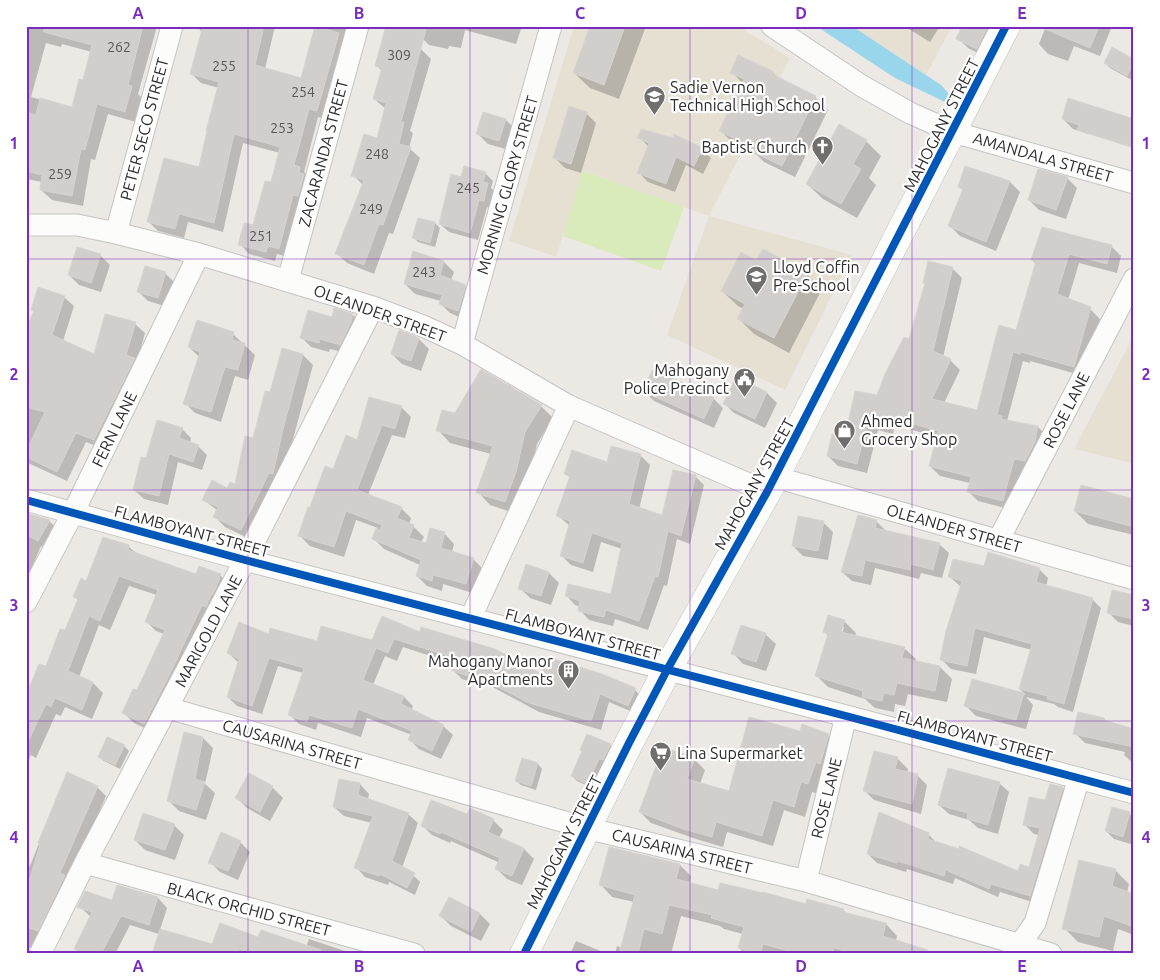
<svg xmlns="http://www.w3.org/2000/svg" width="1160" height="980" viewBox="0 0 1160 980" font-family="Ubuntu,sans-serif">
<rect width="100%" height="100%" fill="#ece8e4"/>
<path fill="#e6e0d3" d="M574 26H737L790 58 709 216 852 255 785 390 667 335 709 216 584 171 556 257 509 241Z
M852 26H952L926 75Z
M1134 335V464L1074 449Z"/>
<path fill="#d9eabb" d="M583 171 684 207 661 271 563 236Z"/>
<path fill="#99d6ec" d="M816 26H852L941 85 950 95 945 102 895 78Z"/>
<path fill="#0003" fill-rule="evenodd" d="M26 26H154L156 30 138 94 142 98 136 122 108 114 95 160 91 159 83 206 52 200 41 190 42 182 26 179ZM46 43 61 47 62 44 92 52 84 82 73 108 31 97Z
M196 26H275L265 69 302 79 316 26H347L326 119 318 117 304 172 309 177 288 257 277 254 275 261 249 254 240 244 254 227 271 184 280 153 243 143 223 232 188 222 184 238 158 231 148 221 200 168 219 88 201 83 192 74 202 32Z
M418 26H522L516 44 465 30 461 48 449 46 448 49 429 45 417 33Z
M592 26H646L619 99 590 88 574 73Z
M904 26H940L930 42Z
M964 26H994L987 58 968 48 958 38Z
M1046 26H1112L1100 56 1074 46 1068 61 1048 54 1039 44Z
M384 39 421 49 431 59 410 131 413 133 409 148 420 158 393 234 389 233 374 274 347 263 337 253 363 185 353 175 378 140 386 109 374 99 382 71 377 66Z
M1134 60V75L1132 80 1110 68 1105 63Z
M732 72H772L780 79 815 97 828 110 795 177 764 162 757 155 733 143 720 130 743 84Z
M586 113 596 123 581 173 565 168 555 158Z
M484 114 506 120 516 130 509 150 488 144 478 134Z
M1093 114 1088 134 1073 129 1063 119Z
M639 137 702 149 711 158 703 174 686 165 675 192 648 182 639 173 649 147Z
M866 141 881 156 869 178 876 185 857 218 823 199 807 184Z
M966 168 1010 182 1020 192 996 251 960 236 950 226 964 191 960 187Z
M485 173 493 181 491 188 496 193 492 209 487 207 478 240 449 232 440 224 462 178Z
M1067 178 1077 188 1066 219 1039 210 1029 200Z
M419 219 435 223 440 228 435 247 418 242 414 238Z
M1111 246 1121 256 1117 273 1079 263 1068 300 1090 309 1100 319 1084 376 1030 361V363L1023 361 1007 421 1038 427 1048 437 1035 470 1024 468 1013 510 978 501 968 491 970 483 940 476 930 466 937 437 895 425 893 434 878 430 867 473 838 466 828 456 846 439 878 397 910 341 926 284 924 283 952 268 962 278 943 357 950 360 960 370 944 403 978 411 1017 332 1036 264 1032 260Z
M100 255 110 265 101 292 79 285 69 275Z
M444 262 454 272 451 280 465 286 475 296 468 321 450 313 440 303 441 301 415 294 405 284Z
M757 262 807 274 822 289 789 353 754 334 739 319 744 309 738 306 722 291Z
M165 273 175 283 168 307 148 301 138 291Z
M64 297 74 306 63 341 95 356 135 324 145 333 137 362 104 449 86 442 67 481 26 462V331L35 313 32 310Z
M335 310 353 315 363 325 350 354 330 349 329 352 311 347 301 337 333 319Z
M233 334 255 355 248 380 235 376 221 422 195 413 185 403 199 357 189 347Z
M419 339 429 349 421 371 402 364 392 354Z
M303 355 313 365 293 439 283 484 252 540 225 527 215 517 218 511 204 500 236 486 270 393Z
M736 379 767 393 777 403 765 428 734 413 724 403Z
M644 391 713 398 723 408 714 428 654 401Z
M541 406 553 418 537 444 528 484 517 514 490 505 478 492 491 454 450 443 438 430 455 414Z
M401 407 411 417 405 438 392 435 368 495 401 508 411 518 409 524 414 527 424 537 421 542 427 545 444 533 454 544 452 552 473 559 483 569 476 594 443 584 442 591 427 586 417 576 420 565 384 549 374 539 378 528 356 520 344 557 310 546 300 536 311 509 333 470 358 442Z
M182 429 191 438 190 443 198 446 207 455 202 470 178 462 168 505 144 499 134 490 146 459Z
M640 455 650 465 639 509 663 517 695 476 704 485 690 544 677 539 667 586 664 585 648 630 615 619 613 626 589 620 580 610V607L575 605 566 595 612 596 622 549 601 542 593 572 571 565 561 555 570 526 557 515 570 478 566 474Z
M1134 500V535L1088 524 1075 511Z
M26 514 49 521 58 529 47 549 41 546 26 581Z
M859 516 877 522 886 531 939 544 949 553 942 578 921 573 919 579 875 568 871 585 852 581 842 572Z
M823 522 833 532 828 560 803 556 793 546Z
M128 546 137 554 197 576 220 575 230 585 155 733 134 723 124 713 137 692 164 634 156 631 146 621 157 595 129 586 110 630 99 625 79 677 93 683 103 693 92 719 65 707 61 716 56 714 36 758 31 755 26 766V698L47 668 66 632 79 601 74 596 87 582Z
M985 568 1039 569 1048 578 1046 587 1092 599 1101 608 1073 712 1058 707 1054 704 1026 697 1033 705 1026 729 976 716 966 706 973 681 1026 695 1020 689 1032 650 984 637 976 674 951 669 942 660 961 587 950 577Z
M549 573 559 583 551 605 530 598 520 588Z
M1134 596V626L1118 622 1108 612Z
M844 621 856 633 855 636 904 648 916 659 915 662 940 667 952 679 947 702 908 694 905 706 895 704 894 712 875 708 865 699 828 687 817 676 828 636 825 632ZM841 627H844L841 638 838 637Z
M421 633 543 676 635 690 644 699 637 714 609 702 601 730 539 712 487 684 486 687 462 679 453 670 455 664 403 647 397 661 385 656 373 685 404 697 413 706 411 710 443 726 453 735 441 759 419 749 410 740 412 735 367 718 361 737 318 723 316 730 299 724 290 715 303 673 278 666 262 714 237 706 228 697 239 663 228 653 269 636 318 642H372Z
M765 634 776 644 766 671 743 664 733 653Z
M1104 719 1108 723 1134 731V764L1124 755 1125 752 1085 743 1075 733Z
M801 732 828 735 839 746 819 794 812 792 805 817 784 810 773 846 727 832 723 847 696 839 651 823 640 812 694 759 705 770 700 784 730 793Z
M203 738 213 748 205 784 215 793 206 820 179 811 169 801Z
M610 745 615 750 608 764 604 763 592 788 577 781 572 776 584 752Z
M124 746 129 751 120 769 104 761 99 757Z
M875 752 898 759 908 769 907 773 917 775 927 785 921 814 874 800 864 790Z
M523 760 538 764 542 769 536 790 521 785 516 781Z
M67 773 97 787 106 796 40 951 26 947V865L30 866Z
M249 775 273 788 283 798 270 821 247 808 237 798Z
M999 783 1009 792 998 834 978 828 969 820 949 814 939 805Z
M360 784 369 794 368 799 408 814 418 823 402 868 411 873 420 882 415 895 389 882 388 885 365 877 356 867 372 823 344 816 334 807Z
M1063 788 1072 797 1039 904 1000 892 998 897 955 878 953 884 907 869 906 872 877 863 868 854 928 834 937 843 1019 873 1029 868 1039 835 1034 834 1025 825 1046 801Z
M1129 813 1134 818V845L1114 839 1106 831Z
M468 816 493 820 503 830 499 838 524 849 534 859 522 885 507 879 497 869 500 863 451 841 450 843 432 835 422 825Z
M174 825 184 835 175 860 145 850 135 840Z
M240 842 250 852 238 880 220 872 210 862Z
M680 865 691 876 690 884 719 891 806 906 843 910 849 915 886 924 897 936 896 941 935 954H745L739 948 743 934 724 929 720 926 681 916 671 954H615L617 946 622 948 634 902 612 897 601 885Z
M1115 870 1129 884 1127 893 1134 895V935L1118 929 1113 951 1078 942 1064 928Z
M118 886 158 898 167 908 160 930 213 945 259 939 306 947 309 939 354 954H154L159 934 130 925 115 954H79V952L76 949 91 917 79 906 112 902Z
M449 899 480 914 490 924 481 941 451 926 441 916Z
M576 941 608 954H570Z"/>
<path fill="#d1cecb" stroke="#d7d4d0" d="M44 26H143L128 85 132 86 125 112 97 104 85 150 81 149 72 196 40 190 42 175 26 171V127L29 113 36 115 40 98 72 107 79 79 83 80 92 45 44 32Z
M203 26H264L255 65 301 78 315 26 339 33 317 111 309 109 294 165 300 167 299 173 304 174 298 196 293 195 279 249 268 246 266 252 238 245 244 223 253 225 265 181 271 182 280 147 234 134 214 223 179 214 175 229 147 222 164 158 199 167 207 131H206L219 82 190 74Z
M386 26H427L401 122H404L399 144 411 147 383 225 379 224 364 265 335 254 364 180 351 176 364 134 377 138 386 103 373 99 382 68 375 66Z
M590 26H625L604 85 573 73Z
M962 26H988L977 49 956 39Z
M1038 26H1099L1090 48Z
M1112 47 1134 59V62L1127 76 1104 63Z
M738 55 773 71 772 74 816 96 782 166 749 150 751 147 719 131 744 79 730 73Z
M1068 98 1134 119V148L1077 130 1079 125 1062 119Z
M569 106 587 112 571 164 553 158Z
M483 112 506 119 499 141 476 134Z
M839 124 867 140 853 164 861 169 841 204 806 184Z
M641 129 673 138 674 134 703 148 694 166 676 157 666 184 637 173 649 143 637 138Z
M464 166 486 172 483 182 488 183 484 201 479 200 470 233 439 224 451 174 461 177Z
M965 166 1010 181 986 242 948 226 963 189 958 187Z
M1038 169 1068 177 1056 210 1028 200Z
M418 218 435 222 430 243 412 238Z
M1042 227 1112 245 1107 264 1069 254 1057 294 1091 307 1074 367 1021 352 1020 354 1013 352 997 415 1002 416 1001 419 1038 426 1035 442 1025 461 1014 459 1003 501 967 492 971 477 929 466 938 431 886 416 884 425 868 421 857 464 827 456 832 434 845 437 855 391 877 395 885 374 904 337 909 339 925 283H923L928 261 953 267 933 351 951 359 932 399 977 410 999 325 1016 330 1036 261 1031 260Z
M77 247 101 254 91 283 68 275Z
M763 249 808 273 774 338 737 319 745 304 721 291 741 252 756 260Z
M413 251 444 261 440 275 466 285 458 311 439 304 442 295 404 284Z
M145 266 166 272 158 298 137 292Z
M38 287 65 296 52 335 94 354 105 314 136 322 126 355 135 358 94 440 76 433 57 472 26 457V452L45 412 26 407V328L34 311 31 310Z
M334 308 353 314 351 322 340 345 320 339 319 343 300 338 308 310 332 317Z
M197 320 234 332 232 340 245 343 238 370 225 367 211 412 183 404 200 352 188 347Z
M399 330 419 338 411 361 391 354Z
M282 348 303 354 283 429 273 474 269 473 241 530 213 517 218 507 202 500 212 480 227 488 230 482 235 484 245 436 253 438 265 391 270 392Z
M481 369 542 405 525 432 516 472 505 502 476 493 493 446 436 431 442 410 455 413Z
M653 369 714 397 704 419 642 391Z
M736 377 767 392 755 419 723 404Z
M369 397 402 406 395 429 382 425 357 490 402 507 397 518 414 525 409 538 426 543 430 528 445 532 441 548 474 558 466 584 433 575 432 581 416 576 421 560 372 539 376 528 380 530 382 525 346 511 334 547 298 536 308 507H310L325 466 333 469 346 435 357 440Z
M157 420 183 428 179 438 199 445 193 462 169 454 159 496 133 490 141 457 146 458Z
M611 446 641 454 629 504 662 515 673 470 696 475 681 536 668 531 658 577 655 576 639 621 606 610 604 617 578 611 580 601 565 596 568 584 611 594 622 543 592 533 583 563 560 556 570 521 556 516 570 476 564 474 572 450 607 462Z
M1081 485 1134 499V527L1074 511Z
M26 513 50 520 38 541 26 535Z
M858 515 877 520 875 528 940 543 933 570 911 564 910 570 865 560 862 576 841 572Z
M798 516 824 521 818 551 792 546Z
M103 537 129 545 128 550 196 574 199 566 221 574 216 588 212 595H211L206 607 202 605 169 676 144 724 122 713 133 689 137 690 165 630 145 622 158 590 119 576 100 621 89 616 68 671 93 682 82 710 55 698 51 707 46 704 26 746V695L39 664 46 666 60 629 65 630 78 599 73 597 81 578 86 581Z
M988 552 1040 568 1036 582 1093 598 1064 704 1047 699 1048 696 1019 689 1032 644 975 628 967 666 940 660 946 631 962 581 948 577 953 559 984 566Z
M526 564 549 572 541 596 518 589Z
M1112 590 1134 595V619L1107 613Z
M828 615 845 620 841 632 905 647 902 658 940 666 935 691 897 683 894 695 884 693 882 701 862 697 863 691 815 676 828 634 823 632Z
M382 616 420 632 421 627 495 649 542 674 547 657 602 674 636 688 628 706 600 694 591 721 529 703 477 676 476 679 451 670 455 658 394 639 388 653 376 648 363 680 404 696 401 704 444 725 432 751 408 740 412 731 358 709 352 728 309 715 307 722 288 715 304 668 269 658 252 706 227 697 239 659 227 653 239 622 269 634 270 628 317 641 321 626 372 640Z
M741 625 766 633 756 662 731 654Z
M972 679 1024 693 1016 720 964 706Z
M1078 712 1104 718V720L1134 729V747L1073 734Z
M749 717 800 731 802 724 829 734 820 764 816 762 808 784 801 782 794 807 773 800 762 836 716 822 712 837 683 829 639 812 663 747 695 758 687 779 729 791Z
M184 732 203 737 195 779 205 782 196 810 167 801Z
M587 734 611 744 603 760 599 759 587 784 571 776 582 751 580 750Z
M107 737 125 745 115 765 98 757Z
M874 751 898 757 895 769 918 774 912 804 863 791Z
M522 758 538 763 531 786 515 781Z
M948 768 1000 782 988 825 967 819 968 813 938 805Z
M67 772 98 786 60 873 65 875 38 931 26 927V891L40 845 38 843Z
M249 773 273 786 260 812 235 798Z
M339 779 360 783 358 795 409 813 392 861 415 873 407 888 380 874 379 876 354 868 373 816 333 807Z
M1050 784 1063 787 1030 896 991 884 989 889 946 870 944 876 898 861 897 863 867 854 879 812 929 833 928 839 959 849V846L1018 871 1020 864 1029 867 1040 828 1023 825 1029 797 1045 800Z
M431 800 467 814 470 808 494 819 488 832 524 848 512 876 495 869 500 858 441 832 440 834 421 826Z
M1112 807 1130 812 1123 837 1105 831Z
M143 813 175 824 165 850 134 840Z
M221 832 241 841 228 871 208 863Z
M609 847 680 864 676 879 718 890 720 883 763 893V892L806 904 807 899 844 909 843 912 886 923 883 936 928 950 927 954H856L834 948 832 954H799L763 944 760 954H756L738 948 744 927 711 918 712 915 669 905 662 934 644 929 638 954H619L635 895 599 885Z
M1079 860 1116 869 1112 886 1134 894V927L1104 916 1099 937 1062 929Z
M117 885 158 897 149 925 121 916 101 954H84L74 949 92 912 77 907 85 891 112 900Z
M449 897 480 913 471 932 439 916Z
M220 923 258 937 261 930 321 950 320 954H253L239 949 238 954H152L160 929 212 944Z"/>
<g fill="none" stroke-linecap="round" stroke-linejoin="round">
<defs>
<path id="street" d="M772 26 862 86 910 113 953 132 1134 183
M26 225H77L116 233 199 254 373 307 423 326 462 344 569 406 767 492
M116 233 172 26
M288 280 358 26
M462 344 551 26
M775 477 1134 579
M26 500 245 560 846 716 1134 793
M998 541 1134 279
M26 602 73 513 199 254
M470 619 569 406
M168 708 586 828 806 881 1051 954
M85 863 414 954
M806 881 846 716
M40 954 85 863 245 560 373 307
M1013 954 1035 923 1079 778"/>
<path id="secondary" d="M524 954 629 743 667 670 767 492 1006 26"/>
</defs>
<use href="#street" stroke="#c5c4c5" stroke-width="23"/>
<use href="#secondary" stroke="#c5c4c5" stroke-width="29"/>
<use href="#street" stroke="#fcfcfb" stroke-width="21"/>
<use href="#secondary" stroke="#fcfcfb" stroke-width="28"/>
<defs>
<path id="cycleway" d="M26 500 245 560 846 716 1134 793
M524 954 629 743 667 670 767 492 1006 26"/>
</defs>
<use href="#cycleway" stroke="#fff" stroke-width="11"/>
<use href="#cycleway" stroke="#0057b8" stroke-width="8"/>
</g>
<path fill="none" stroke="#7b2cbf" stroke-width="1" stroke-opacity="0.55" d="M248 26V954M470 26V954M690 26V954M912 26V954M26 259H1134M26 490H1134M26 721H1134"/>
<defs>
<symbol id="school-pin" viewBox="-11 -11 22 30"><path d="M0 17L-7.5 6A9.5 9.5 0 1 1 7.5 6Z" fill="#706f6e" stroke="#fff"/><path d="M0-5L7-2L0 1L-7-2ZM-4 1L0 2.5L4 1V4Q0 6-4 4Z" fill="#fff"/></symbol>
<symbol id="church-pin" viewBox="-11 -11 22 30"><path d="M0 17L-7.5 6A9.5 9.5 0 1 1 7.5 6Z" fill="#706f6e" stroke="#fff"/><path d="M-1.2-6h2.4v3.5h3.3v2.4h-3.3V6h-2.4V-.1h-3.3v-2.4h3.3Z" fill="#fff"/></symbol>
<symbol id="civic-pin" viewBox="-11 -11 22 30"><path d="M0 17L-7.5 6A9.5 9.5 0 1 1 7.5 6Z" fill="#706f6e" stroke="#fff"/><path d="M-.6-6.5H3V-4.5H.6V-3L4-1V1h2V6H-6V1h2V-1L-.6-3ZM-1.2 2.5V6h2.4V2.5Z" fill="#fff"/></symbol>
<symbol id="shop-pin" viewBox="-11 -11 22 30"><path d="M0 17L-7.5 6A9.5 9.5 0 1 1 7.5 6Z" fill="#706f6e" stroke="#fff"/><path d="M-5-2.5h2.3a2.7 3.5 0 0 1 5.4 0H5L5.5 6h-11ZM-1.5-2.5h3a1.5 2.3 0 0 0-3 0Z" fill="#fff"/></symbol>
<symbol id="building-pin" viewBox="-11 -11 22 30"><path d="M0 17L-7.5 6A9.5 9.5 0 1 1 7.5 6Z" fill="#706f6e" stroke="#fff"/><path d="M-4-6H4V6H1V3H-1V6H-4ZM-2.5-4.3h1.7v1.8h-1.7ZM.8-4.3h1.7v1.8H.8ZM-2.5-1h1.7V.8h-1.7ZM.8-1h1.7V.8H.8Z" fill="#fff"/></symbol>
<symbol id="supermarket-pin" viewBox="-11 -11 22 30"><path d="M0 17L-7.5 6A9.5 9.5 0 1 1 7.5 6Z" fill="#706f6e" stroke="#fff"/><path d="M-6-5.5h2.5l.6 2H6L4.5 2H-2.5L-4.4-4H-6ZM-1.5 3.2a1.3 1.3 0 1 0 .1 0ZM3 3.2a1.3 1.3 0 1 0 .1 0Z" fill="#fff"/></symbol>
</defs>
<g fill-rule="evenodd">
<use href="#school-pin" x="642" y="84" width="25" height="34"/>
<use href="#church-pin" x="810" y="134" width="25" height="34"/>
<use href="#school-pin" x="744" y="264" width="25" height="34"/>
<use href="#civic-pin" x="732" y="366" width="25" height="34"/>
<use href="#shop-pin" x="832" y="418" width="25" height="34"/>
<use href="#building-pin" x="556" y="658" width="25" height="34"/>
<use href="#supermarket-pin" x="648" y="740" width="25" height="34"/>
</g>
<g text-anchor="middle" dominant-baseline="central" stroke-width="4.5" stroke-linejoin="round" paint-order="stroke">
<g font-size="14" fill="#585857">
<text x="119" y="47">262</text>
<text x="399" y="55">309</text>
<text x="224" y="66">255</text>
<text x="303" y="92">254</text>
<text x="282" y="128">253</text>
<text x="377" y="154">248</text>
<text x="60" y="174">259</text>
<text x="468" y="188">245</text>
<text x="371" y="209">249</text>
<text x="261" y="236">251</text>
<text x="424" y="272">243</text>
</g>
<g font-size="16" fill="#2e2e2e" stroke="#fff" text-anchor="start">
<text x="670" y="87">Sadie Vernon<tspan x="670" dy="18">Technical High School</tspan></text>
<text x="807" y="147" text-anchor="end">Baptist Church</text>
<text x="773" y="267">Lloyd Coffin<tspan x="773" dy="18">Pre-School</tspan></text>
<text x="729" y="370" text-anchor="end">Mahogany<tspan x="729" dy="18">Police Precinct</tspan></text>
<text x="861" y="421">Ahmed<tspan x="861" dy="18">Grocery Shop</tspan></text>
<text x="553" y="661" text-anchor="end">Mahogany Manor<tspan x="553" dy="18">Apartments</tspan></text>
<text x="677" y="753">Lina Supermarket</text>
</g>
<g font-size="16" fill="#2e2e2e" stroke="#fff">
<text transform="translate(941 125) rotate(-63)">MAHOGANY STREET</text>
<text transform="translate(144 129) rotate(-75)">PETER SECO STREET</text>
<text transform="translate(323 153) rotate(-75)">ZACARANDA STREET</text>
<text transform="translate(1043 157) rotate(16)">AMANDALA STREET</text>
<text transform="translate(507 185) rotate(-74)">MORNING GLORY STREET</text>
<text transform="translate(380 313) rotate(20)">OLEANDER STREET</text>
<text transform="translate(1066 410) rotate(-63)">ROSE LANE</text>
<text transform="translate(114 429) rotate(-64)">FERN LANE</text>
<text transform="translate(754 484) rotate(-61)">MAHOGANY STREET</text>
<text transform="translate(954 528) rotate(16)">OLEANDER STREET</text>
<text transform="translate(192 531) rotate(15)">FLAMBOYANT STREET</text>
<text transform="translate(208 631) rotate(-62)">MARIGOLD LANE</text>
<text transform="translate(583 634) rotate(15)">FLAMBOYANT STREET</text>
<text transform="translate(975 736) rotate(15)">FLAMBOYANT STREET</text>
<text transform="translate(292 744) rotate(16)">CAUSARINA STREET</text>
<text transform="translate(826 798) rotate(-76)">ROSE LANE</text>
<text transform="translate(564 842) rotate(-63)">MAHOGANY STREET</text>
<text transform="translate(682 851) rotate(14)">CAUSARINA STREET</text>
<text transform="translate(249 909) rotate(15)">BLACK ORCHID STREET</text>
</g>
</g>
<rect width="1160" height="980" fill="none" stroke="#ffffff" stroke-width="55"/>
<rect x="28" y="28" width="1104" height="924" fill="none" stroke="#7b2cbf" stroke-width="2"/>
<g font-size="16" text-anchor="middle" font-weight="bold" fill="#7b2cbf">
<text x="138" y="19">A</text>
<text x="359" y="19">B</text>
<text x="580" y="19">C</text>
<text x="801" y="19">D</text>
<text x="1022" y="19">E</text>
<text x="14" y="149">1</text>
<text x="1146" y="149">1</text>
<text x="14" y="380">2</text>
<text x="1146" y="380">2</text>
<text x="14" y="611">3</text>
<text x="1146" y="611">3</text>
<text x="14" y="843">4</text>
<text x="1146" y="843">4</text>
<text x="138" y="972">A</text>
<text x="359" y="972">B</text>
<text x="580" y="972">C</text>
<text x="801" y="972">D</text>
<text x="1022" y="972">E</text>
</g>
</svg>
